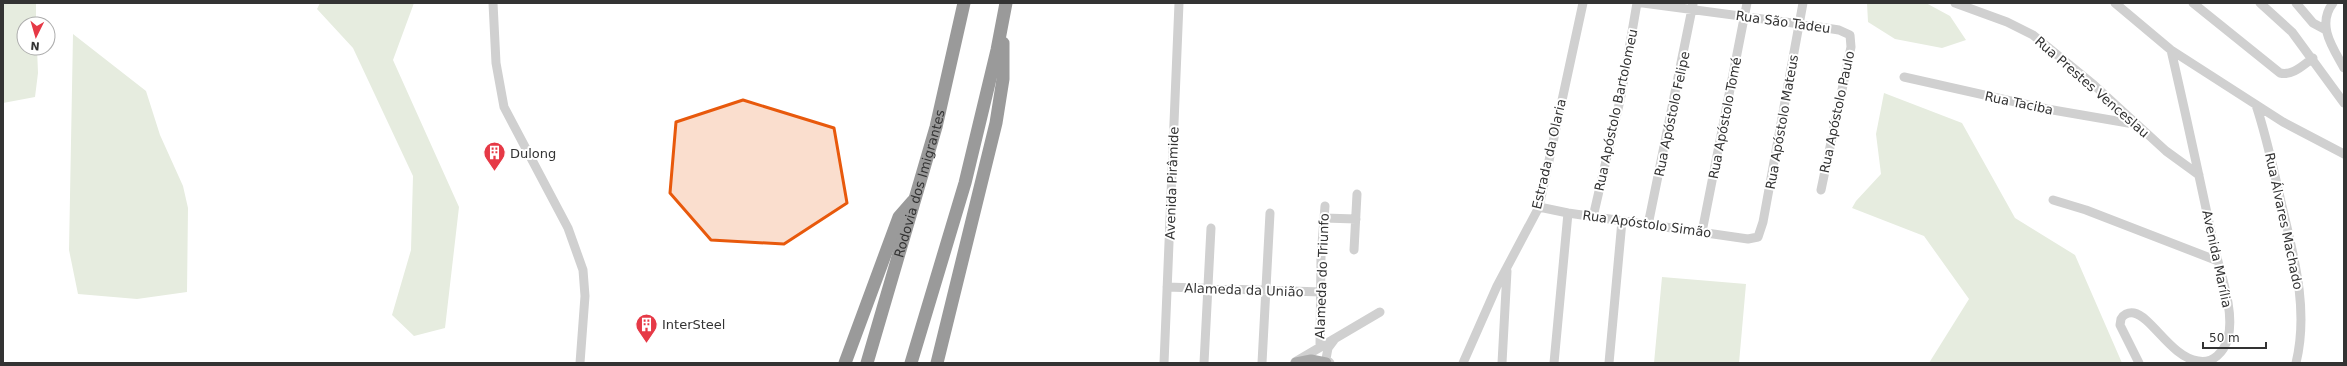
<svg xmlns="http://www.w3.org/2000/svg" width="2347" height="366" viewBox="0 0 2347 366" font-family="'DejaVu Sans',sans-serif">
<rect width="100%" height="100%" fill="#fff"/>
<path fill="#e6ecdf" d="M3 3H36V24H24V48H37L38 73 35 97 3 103Z
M320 3H414L393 60 459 207 445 328 414 336 392 315 411 250 413 176 353 48 317 9Z
M1867 3H1926L1950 16 1966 40 1942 48 1895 39 1868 22Z
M73 34 146 91 160 135 183 186 188 208 187 292 137 299 78 294 69 250Z
M1884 93 1962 123 2015 218 2075 255 2122 363H1929L1969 299 1924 236 1852 208 1856 201 1881 174 1876 134Z
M1662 277 1746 284 1739 363H1654Z"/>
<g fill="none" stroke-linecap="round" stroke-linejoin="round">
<path stroke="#d0d0d0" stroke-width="9" d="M493 3 496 63 504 107 568 228 583 270 585 296 580 363
M1643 3 1800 24 1839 30 1850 35 1851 47 1821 190
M1955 3 2007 22 2033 35 2094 85 2166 151 2199 175
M2115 3 2171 50 2283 122 2344 154
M2193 3 2280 73C2293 76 2303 65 2313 58
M2260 3 2292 32 2344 103
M2296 3 2313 23 2326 30
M2333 3C2316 25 2333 48 2344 68
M1904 77 2047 109 2134 124
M2256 105C2267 138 2274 172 2282 206 2294 257 2309 310 2296 363
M2053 200 2086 210 2218 261
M1539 207 1568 213 1748 239 1758 237 1763 222 1803 3
M1593 217 1621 96 1637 3
M1324 218 1356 219
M1648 225 1693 4
M1702 232 1747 3
M1354 250 1357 194
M1167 287 1321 292
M1320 346 1321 257 1325 206
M1295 362 1380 312
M1164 363 1179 3
M1204 363 1211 228
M1262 363 1270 213
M1330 363 1326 359 1328 348 1334 340
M1463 363 1497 286 1539 207 1583 3
M1502 363 1507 271
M1554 363 1568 213
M1609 363 1622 221
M2139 363 2120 325 2121 319C2123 315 2128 312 2134 313 2152 317 2171 357 2198 361 2213 364 2224 352 2228 338 2235 311 2220 272 2214 246 2200 180 2186 115 2171 50"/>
<path stroke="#ababab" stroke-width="11" d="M1296 363 1311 360 1326 363"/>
<g stroke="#9a9a9a" stroke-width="13">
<path d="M845 363 899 217 913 201"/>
<path id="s1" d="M867 363 936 127 964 3"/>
<path d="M911 363 965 183 997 50 1006 3"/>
<path d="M937 363 996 123 1003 79V43"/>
</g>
</g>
<path fill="#e8590c" fill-opacity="0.2" stroke="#e8590c" stroke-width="3" stroke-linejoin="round" d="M743 100 834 128 847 203 784 244 711 240 670 193 676 122Z"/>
<defs>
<symbol id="building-pin" viewBox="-11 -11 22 30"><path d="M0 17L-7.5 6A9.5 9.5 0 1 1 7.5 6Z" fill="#e63946" stroke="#fff"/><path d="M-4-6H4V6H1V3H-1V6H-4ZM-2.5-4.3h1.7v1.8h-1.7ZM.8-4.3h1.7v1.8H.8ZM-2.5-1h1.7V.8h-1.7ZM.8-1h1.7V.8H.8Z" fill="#fff"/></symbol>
</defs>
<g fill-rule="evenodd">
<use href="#building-pin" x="482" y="140" width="25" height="34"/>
<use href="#building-pin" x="634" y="312" width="25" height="34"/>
</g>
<g text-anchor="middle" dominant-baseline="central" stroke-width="4" stroke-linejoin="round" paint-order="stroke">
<g font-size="13" fill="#333" stroke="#fff">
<text transform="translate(1783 22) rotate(8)">Rua São Tadeu</text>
<text transform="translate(2092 87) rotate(41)">Rua Prestes Venceslau</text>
<text transform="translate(2019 103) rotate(12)">Rua Taciba</text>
<text transform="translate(1616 110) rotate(-78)">Rua Apóstolo Bartolomeu</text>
<text transform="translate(1837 112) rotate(-78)">Rua Apóstolo Paulo</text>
<text transform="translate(1672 114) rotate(-78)">Rua Apóstolo Felipe</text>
<text transform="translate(1725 118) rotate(-79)">Rua Apóstolo Tomé</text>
<text transform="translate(1782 122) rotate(-80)">Rua Apóstolo Mateus</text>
<text transform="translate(1549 154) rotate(-77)">Estrada da Olaria</text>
<text transform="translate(1172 183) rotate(-88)">Avenida Pirâmide</text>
<text stroke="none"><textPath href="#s1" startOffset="187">Rodovia dos Imigrantes</textPath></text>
<text transform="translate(2284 221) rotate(78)">Rua Álvares Machado</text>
<text transform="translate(1647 224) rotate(8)">Rua Apóstolo Simão</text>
<text transform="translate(2217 259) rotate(78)">Avenida Marília</text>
<text transform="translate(1322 276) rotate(-88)">Alameda do Triunfo</text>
<text transform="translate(1244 290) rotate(2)">Alameda da União</text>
</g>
<g font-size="13" fill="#333" stroke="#fff" text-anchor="start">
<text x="510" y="153">Dulong</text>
<text x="662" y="324">InterSteel</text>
</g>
</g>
<rect width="2347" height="366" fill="none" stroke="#333333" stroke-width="8"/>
<g transform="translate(36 36) rotate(185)"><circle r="19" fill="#ffffff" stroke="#adadad"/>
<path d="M0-3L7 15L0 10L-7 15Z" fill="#e63946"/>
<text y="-6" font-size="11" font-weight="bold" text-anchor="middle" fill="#333333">N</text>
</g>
<path d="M2203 342v6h63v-6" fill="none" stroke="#333333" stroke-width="2"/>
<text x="2209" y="342" font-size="12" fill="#333333" stroke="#ffffff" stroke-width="3" paint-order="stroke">50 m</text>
</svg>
